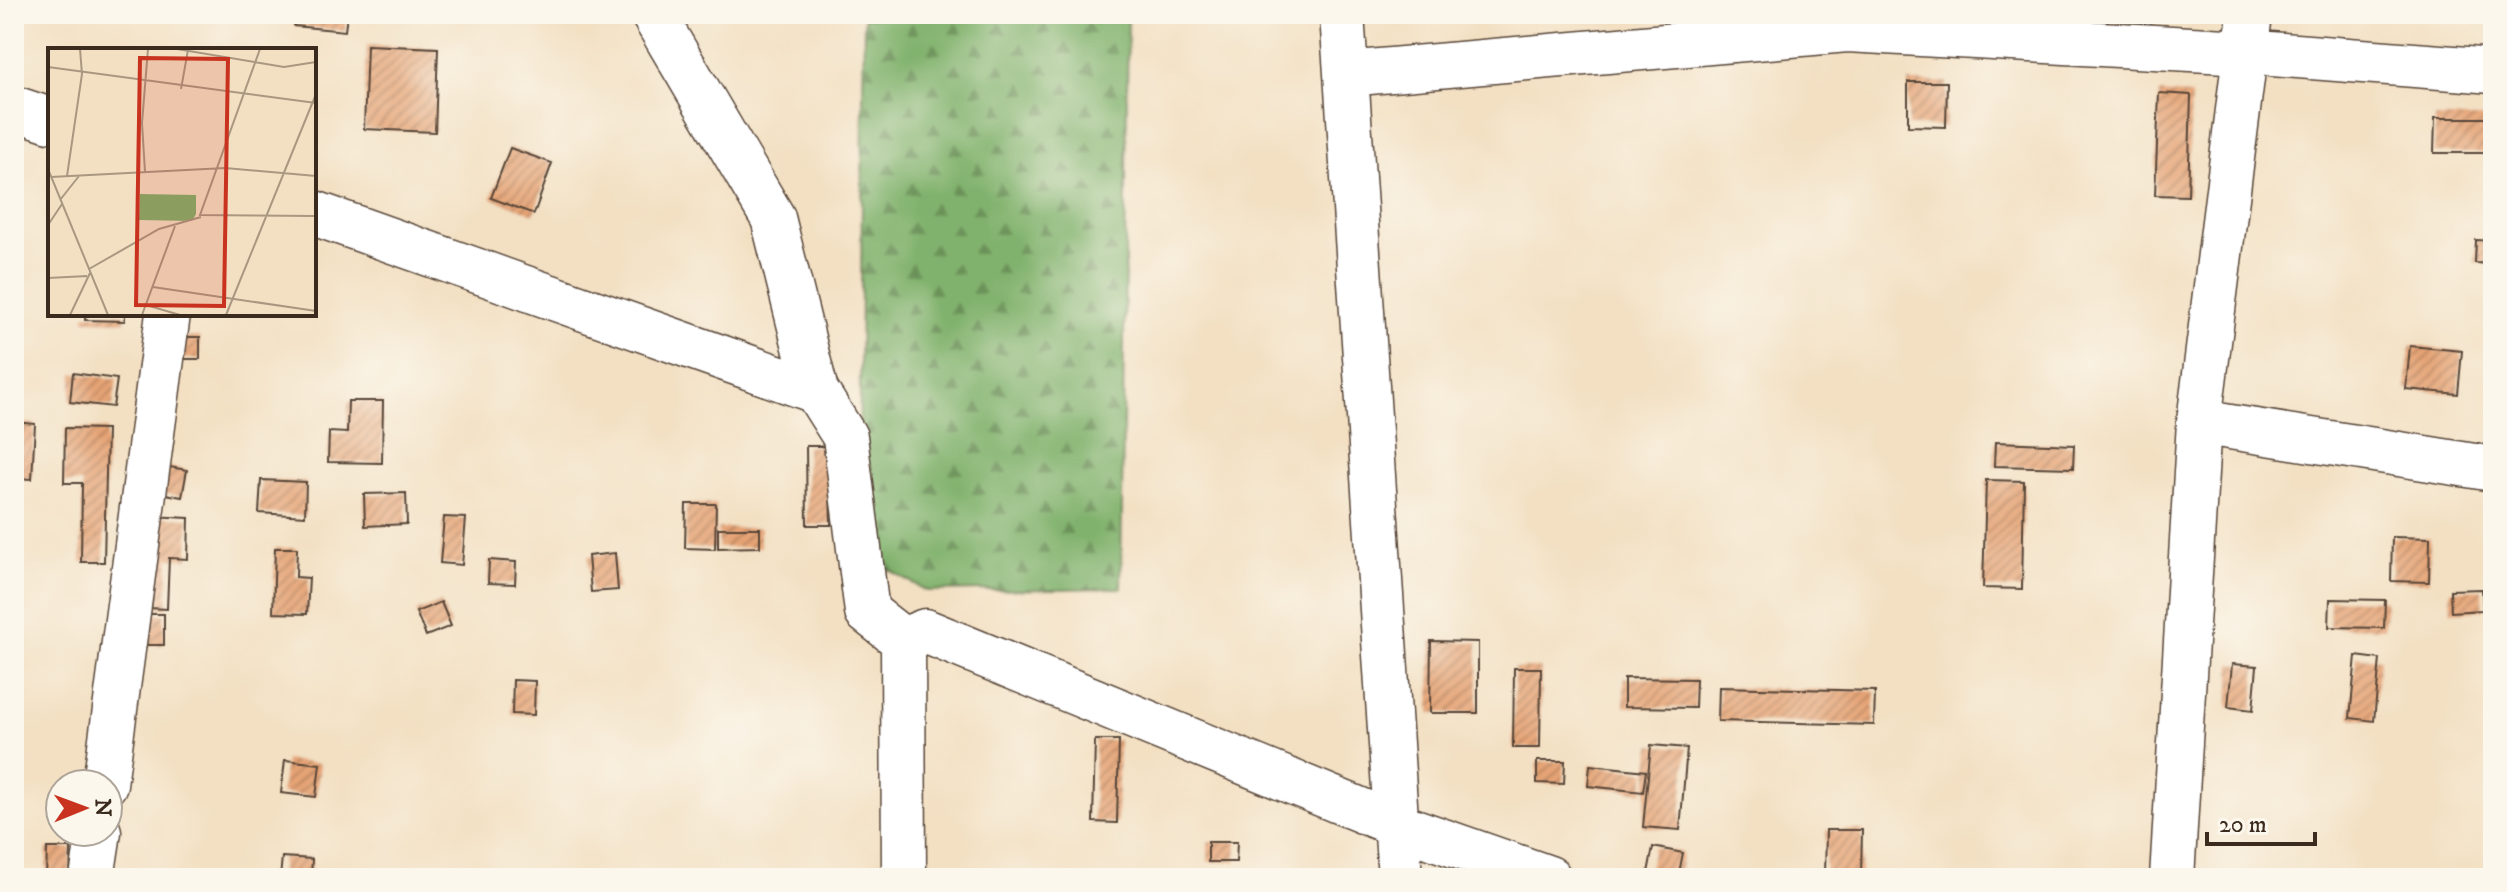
<svg xmlns="http://www.w3.org/2000/svg" width="2507" height="892" viewBox="0 0 2507 892" font-family="'IM FELL DW Pica',serif">
<defs>
<pattern id="forest-firs" width="22" height="20" patternUnits="userSpaceOnUse" patternTransform="scale(2)"><rect width="22" height="20" fill="#81b26d"/><path d="M5 1l3.5 6h-7zM16 11l3.5 6h-7z" fill="#6b9159"/></pattern>
<pattern id="building-hatch" width="6" height="6" patternUnits="userSpaceOnUse" patternTransform="scale(2)"><rect width="6" height="6" fill="#e5a375"/><path d="M-1 1l2-2M0 6l6-6M5 7l2-2" fill="none" stroke="#bb855f"/></pattern>
</defs>
<rect width="100%" height="100%" fill="#fbf7ec"/>
<filter id="ink" filterUnits="userSpaceOnUse"><feTurbulence type="fractalNoise" baseFrequency=".0125" numOctaves="2"/><feDisplacementMap in="SourceGraphic" scale="16" xChannelSelector="R" yChannelSelector="G"/><feConvolveMatrix kernelMatrix="1 2 1 2 8 2 1 2 1" color-interpolation-filters="sRGB"/></filter>
<filter id="wash" filterUnits="userSpaceOnUse"><feTurbulence type="fractalNoise" baseFrequency=".006" numOctaves="4" result="noise"/><feDisplacementMap in="SourceGraphic" scale="32" xChannelSelector="R" yChannelSelector="G"/><feGaussianBlur stdDeviation="1.8" result="paint"/><feColorMatrix in="noise" values="0 0 0 0 0 0 0 0 0 0 0 0 0 0 0 0 0 1.4 0 .05"/><feComposite in="paint" operator="in"/></filter>
<g filter="url(#wash)">
<rect width="100%" height="100%" fill="#f3e0c3"/>
<path fill="url(#forest-firs)" stroke="#5e6e46" stroke-width="2" d="M864 17 1128 18 1121 588 927 591 858 553Z"/>
<g id="blocks">
<path fill="url(#building-hatch)" d="M295 14H347L345 31 294 26Z
M367 45 438 48 435 132 364 129Z
M1908 82H1947L1946 127 1908 126Z
M2159 93 2191 95 2188 196 2155 195Z
M2435 118H2493V153H2434Z
M510 148 552 163 534 214 491 198Z
M2476 240 2493 241V264L2475 263Z
M85 314H125V321L85 320Z
M178 337H200V359H177Z
M2410 346 2462 351 2458 394 2406 389Z
M73 373 117 379 113 407 70 402Z
M348 401H383L382 463 328 462 329 432 347 433Z
M14 422 35 424 32 479 14 478Z
M65 428 107 429 104 562H81L82 483H64Z
M1995 442 2074 445 2073 468 1994 466Z
M806 446H829L831 525H807Z
M164 466 187 470 182 497 160 493Z
M261 480 306 482 305 516 259 513Z
M1986 480 2024 481 2022 589 1983 588Z
M406 493 407 524 365 526 364 494Z
M686 504H716L715 549 685 548Z
M151 516 189 518 188 559 169 558 167 609 148 608Z
M444 517 466 518 462 565 440 563Z
M718 528H760V547L718 548Z
M2392 537 2430 538 2429 582 2391 581Z
M275 548H297L296 577 309 578 307 614 273 613Z
M615 553 618 590 591 592 588 556Z
M489 560 516 562 515 584 488 583Z
M2482 589 2483 610 2451 612 2450 590Z
M2330 599 2385 600 2384 628 2329 627Z
M441 602 451 626 426 636 416 612Z
M144 614H164V645H144Z
M1431 641 1478 642V713H1430Z
M2356 656 2380 659 2374 721 2350 718Z
M2232 664 2257 666 2253 710 2228 707Z
M1514 668H1541L1540 748H1513Z
M1624 678 1696 679 1695 708 1624 707Z
M513 680 535 681 534 715 512 714Z
M1719 687 1875 691 1874 725 1718 721Z
M1095 740H1119L1117 823 1093 822Z
M1651 745 1687 748 1680 830 1643 827Z
M285 760 320 764 316 797 281 793Z
M1537 761H1565L1564 784 1537 783Z
M1590 765 1646 771 1643 792 1588 786Z
M1826 830H1862L1861 876H1825Z
M1208 842H1237L1236 862H1208Z
M1653 847 1683 853 1678 878H1647Z
M47 848H71L70 878H46Z
M282 857 312 859 311 878H280Z
M1324 873 1356 876V878H1324Z"/>
</g>
</g>
<g filter="url(#ink)">
<use href="#blocks" fill-opacity="0" stroke="#574537" stroke-width="2"/>
<g fill="none" stroke-linecap="round" stroke-linejoin="round">
<defs>
<path id="minor" d="M653 14 773 218 816 391 845 437 867 612 903 640
M1342 14 1400 878
M1346 74 1847 30 2245 52 2493 71
M14 108 50 120
M314 213 816 391
M2199 422 2493 469
M105 784 168 314
M92 878 99 832
M904 878 903 640 925 631 1397 825 1549 878
M2172 878 2199 422 2250 14"/>
</defs>
<use href="#minor" stroke="#574537" stroke-width="47"/>
<use href="#minor" stroke="#fff" stroke-width="44"/>
</g>
</g>
<g transform="translate(48 48)">
<rect width="268" height="268" fill="#f3e0c3"/>
<path d="M92 146 148 147V166L144 173 91 172Z" fill="#81b26d"/>
<path fill="none" stroke="#a99781" stroke-width="2" d="M129 1 236 19 268 14M212 1 152 167 268 168M0 19 268 55M133 41 140 2M0 121 60 267M97 124 94 75 100 1M19 128 34 26 32 1M3 129 177 120 268 128M12 152 31 128M0 177 14 156M41 221 111 181 153 169M0 230 39 228M105 239 268 263M98 257 132 267M22 267 42 225M94 267 127 178M178 267 268 46"/>
<path fill="#c8321e" fill-opacity="0.15" stroke="#c8321e" stroke-width="4" d="M92 10 180 11 176 258 88 257Z"/>
<rect width="268" height="268" fill="none" stroke="#3b2a1e" stroke-width="4"/>
</g>
<rect width="2507" height="892" fill="none" stroke="#fbf7ec" stroke-width="48"/>
<g transform="translate(84 808) rotate(89)"><circle r="38" fill="#fbf7ec" stroke="#aea59a" stroke-width="2"/>
<path d="M0-6L14 30L0 20L-14 30Z" fill="#c8321e"/>
<text y="-12" font-size="22" font-weight="bold" text-anchor="middle" fill="#3b2a1e">N</text>
</g>
<path d="M2207 832v12h108v-12" fill="none" stroke="#3b2a1e" stroke-width="4"/>
<text x="2219" y="832" font-size="24" fill="#3b2a1e" stroke="#fbf7ec" stroke-width="6" paint-order="stroke">20 m</text>
</svg>
